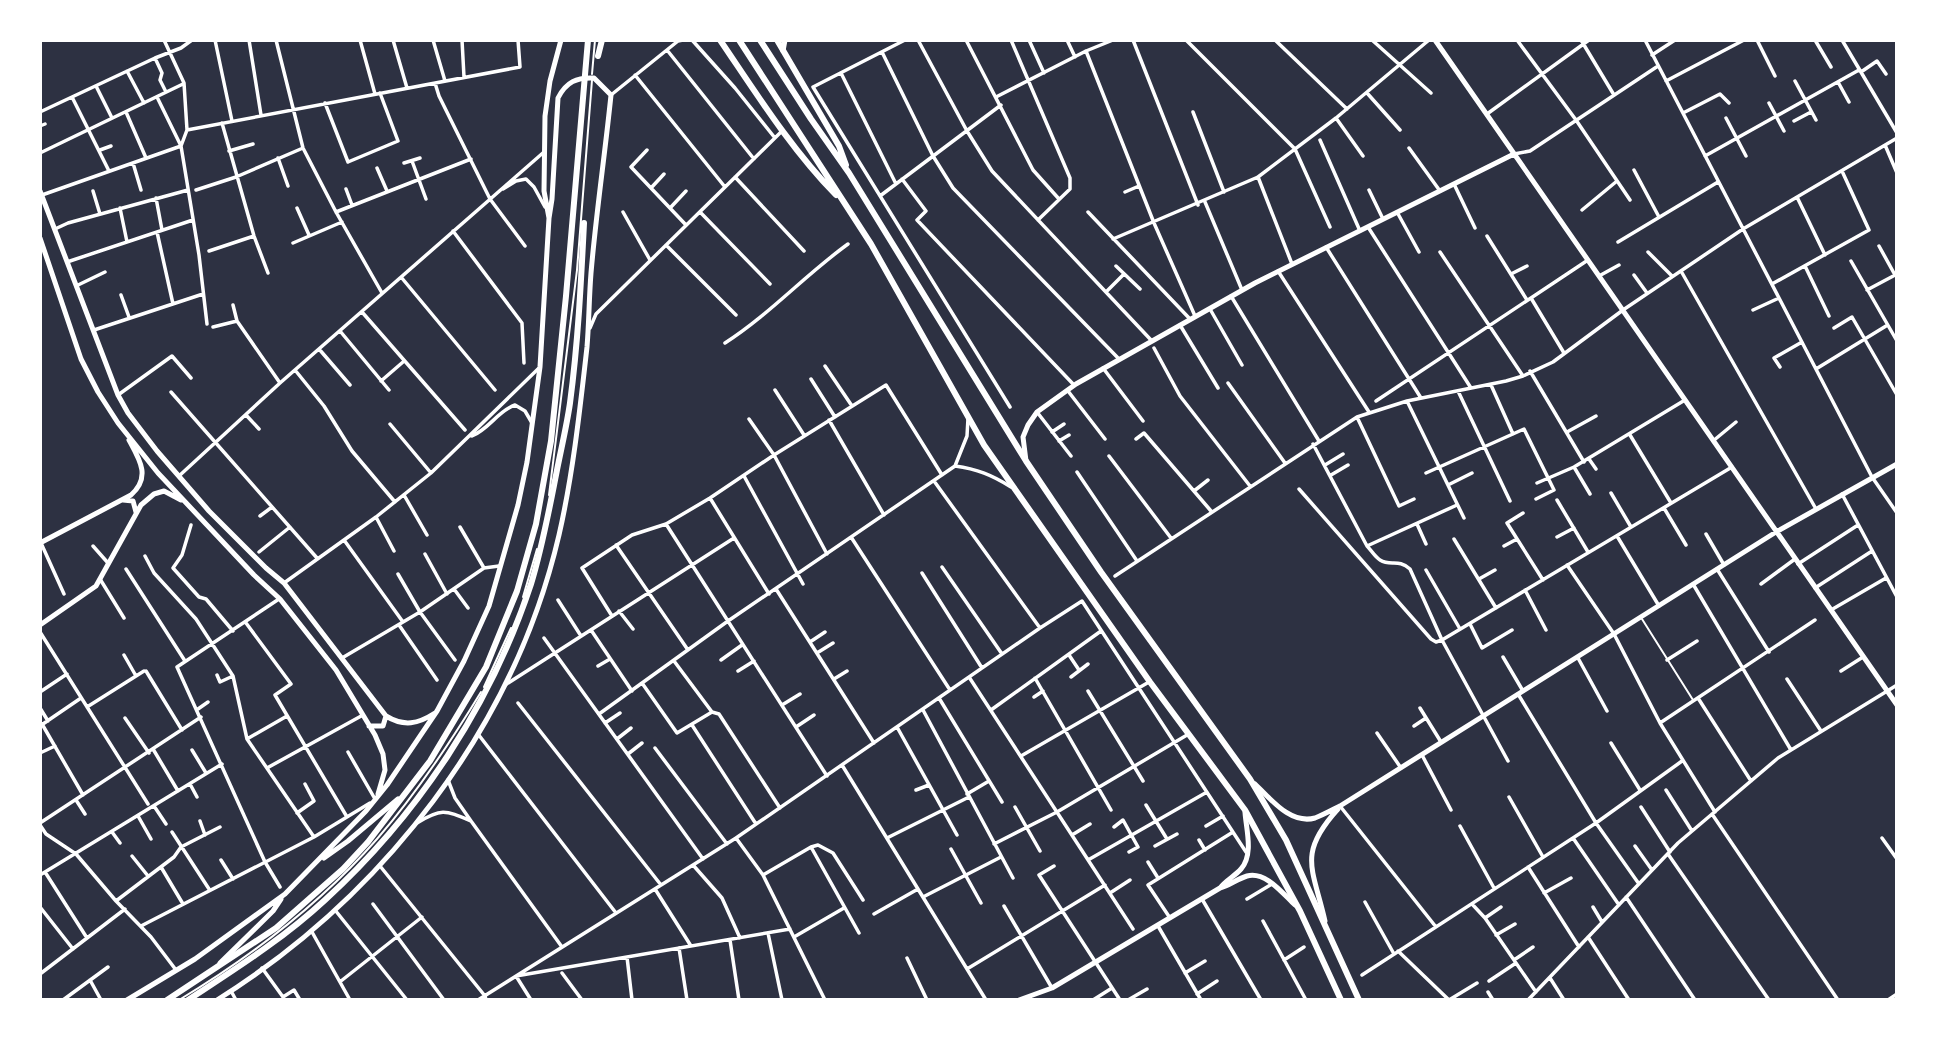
<svg xmlns="http://www.w3.org/2000/svg" width="1937" height="1040" viewBox="0 0 1937 1040" font-family="Mulish,sans-serif">
<rect width="100%" height="100%" fill="#2d3142"/>
<g fill="none" stroke-linecap="round" stroke-linejoin="round">
<path stroke="#fff" stroke-width="2" d="M592 74 595 40
M549 495 577 270 592 80
M523 597 537 549
M1642 619 1693 700
M484 687 511 628
M179 1000C252 956 321 903 377 839 416 794 450 743 481 692"/>
<path stroke="#fff" stroke-width="3.5" d="M164 40 184 83 187 130 181 146 199 255 207 324
M215 40 232 121
M249 40 261 115
M276 40 303 148 336 212 382 293
M360 40 375 94
M393 40 407 88
M433 40 445 81
M462 40 464 77
M692 40 735 88 775 138
M918 40 967 131 992 171 1151 340
M966 40 1033 170 1059 199
M1011 40 1070 178V189L1038 220
M1029 40 1044 73
M1067 40 1075 57
M1133 40 1198 205
M1186 40 1295 149 1330 227
M1275 40 1347 109
M1372 40 1431 93
M1517 40 1576 120 1630 200
M1581 40 1614 95
M1645 40 1872 477 1897 513
M1757 40 1775 76
M1815 40 1831 67
M1842 40 1897 133
M667 50 754 159
M1086 51 1154 223 1195 316
M882 52 933 156 953 188 1119 359
M1652 55 1675 40
M155 58 162 73 160 80 166 92
M127 71 144 103
M1861 72 1877 61 1886 74
M841 73 896 184
M635 75 725 187
M1666 81 1744 40
M1795 81 1816 120
M1838 82 1849 102
M435 83 439 96 490 199 525 246
M96 86 112 118
M813 87 1010 407
M813 87 905 40
M1367 93 1400 130
M611 95 678 41 683 40
M72 97 109 171
M996 97 1086 51 1113 40
M325 103 348 162 398 141 380 93
M1769 103 1784 131
M40 112 155 58 181 48 192 40
M126 112 146 158
M1193 112 1224 192
M1683 113 1720 94 1729 103
M1487 114 1589 40
M1336 118 1363 156
M1726 118 1746 156
M1794 121 1811 112
M222 123 254 236 268 273
M40 126 45 124
M187 130 520 67 518 40
M1320 140 1360 231
M1885 145 1897 173
M1409 148 1440 191
M100 150 111 146
M647 150 631 167 686 225
M229 151 253 144
M40 153 183 84
M1514 154 1530 151 1658 66
M1705 156 1859 70
M278 158 288 186
M412 161 426 199
M133 163 141 190
M404 163 420 158
M377 168 387 191
M1634 170 1659 217
M735 177 804 251
M1258 177 1292 264
M902 179 926 211 917 220 1074 385
M1454 184 1475 228
M651 188 664 174
M346 189 352 205
M503 189 516 181 526 179 534 187 545 207
M196 190 236 177 303 148
M1369 190 1383 219
M93 191 100 214
M1125 192 1139 186
M42 195 181 146 157 97
M880 196 1001 105
M1797 197 1825 255
M156 198 162 230
M1205 202 1242 290
M671 207 686 191
M120 208 127 242
M297 208 309 235
M1582 210 1617 181
M336 212 471 159
M623 212 650 260
M700 212 770 284
M1088 212 1190 319
M1397 212 1419 252
M1368 227 1471 388
M55 229 68 223 188 190
M453 231 522 323 524 363
M157 232 173 304
M1487 236 1527 300
M1113 239 1258 177 1336 118 1429 40
M1618 242 1718 182
M293 243 342 222
M666 245 736 315
M1879 246 1895 275
M1326 247 1421 398
M209 251 254 236
M1440 252 1523 376
M1648 252 1672 276
M1851 261 1897 341
M67 262 193 220
M1116 266 1140 289
M1805 266 1829 316
M1278 271 1369 412
M1681 271 1816 509
M1511 274 1527 266
M1634 275 1647 293
M1599 276 1619 265
M401 277 495 390
M1772 284 1869 230 1842 171
M76 286 105 272
M1867 290 1897 274
M1106 292 1124 274
M121 295 129 317
M1231 296 1319 441
M1531 298 1564 353
M233 305 237 321 280 383
M1210 309 1242 365
M1753 310 1779 298
M362 312 465 430
M1180 325 1218 388
M213 327 237 321
M590 328 596 314 782 131
M1834 328 1852 317 1897 395
M94 330 203 294
M340 331 389 390
M725 343C770 314 805 275 848 244
M1154 348 1180 396 1250 486
M319 349 350 385
M825 366 852 406
M1780 367 1774 358 1802 342
M1103 368 1143 421
M1816 369 1886 326
M295 370 324 406 352 451 395 502
M1530 371 1584 462
M811 379 835 417
M381 381 403 362
M1228 383 1285 463
M1491 385 1513 434
M775 390 804 435
M1068 391 1105 439
M1458 391 1510 501
M171 392 317 558
M118 395 172 356 191 378
M1376 401 1588 260
M1407 401 1464 518
M1037 412 1071 456
M246 415 259 429
M1357 417 1399 506 1414 499
M749 419 774 455 827 554
M829 420 884 515
M390 424 431 473
M1052 432 1064 424
M1567 432 1596 416
M1630 435 1671 503
M472 436C489 429 498 411 515 405L525 411 532 423
M1136 439 1144 433 1211 511
M1059 441 1069 435
M1713 441 1736 422
M1313 444 1367 546C1371 550 1375 557 1380 560 1391 567 1398 558 1410 569L1442 640 1508 761
M1109 456 1171 538
M1589 459 1596 469
M1325 465 1343 454
M955 466C977 469 992 475 1011 487
M1574 467 1590 494
M1077 472 1137 561
M1426 473 1524 429 1554 490 1536 499
M1331 475 1348 465
M179 476 280 383 544 152
M744 476 803 584
M934 481 1040 628
M1537 483 1574 467 1685 400
M1448 485 1472 473
M1299 489 1431 639 1436 642 1442 640
M1194 491 1208 480
M1611 493 1631 527
M1842 494 1897 597
M404 495 427 535
M710 498 769 594
M1557 500 1588 552
M1664 508 1686 545
M1523 513 1507 523 1543 580
M260 516 272 507
M376 517 394 551
M666 524 827 776
M1417 524 1426 544
M191 525 182 555 173 568 199 597 206 599 233 631
M460 527 484 568
M1706 534 1724 565
M1617 536 1659 606
M851 537 950 690
M1557 537 1574 528
M1454 539 1496 608
M344 540 403 622
M41 543 64 594
M616 545 688 650
M93 546 108 563
M1367 546 1457 505
M1504 546 1517 539
M259 552 290 527
M425 554 447 594
M145 556 154 573 196 619 233 676 247 739 314 837
M1798 564 1858 525
M1567 565 1614 634 1660 723 1715 812
M942 567 1002 654
M126 569 185 661
M1717 569 1769 652
M1426 570 1460 629
M922 573 982 668
M398 574 420 612 455 660
M1115 576 1357 417 1407 401 1506 381 1523 376 1553 362 1623 310 1743 229 1897 138
M100 579 124 618
M1479 579 1495 570
M284 583 376 517 431 473 539 368
M1693 584 1791 750
M1761 584 1795 559
M1815 588 1872 551
M454 589 468 608
M776 589 874 743
M1525 590 1546 630
M279 599 177 667 265 862 280 887
M558 600 581 636
M1831 610 1886 578
M619 611 633 629
M612 616 582 568 632 535 666 524 710 498 774 455 886 385 942 475
M246 623 291 684 275 695 347 817
M1470 624 1482 648 1512 630
M399 625 437 680
M591 630 632 691
M40 632 148 804
M544 638 703 859
M1442 640 1732 467
M810 642 825 632
M817 653 833 643
M124 655 136 676
M1069 655 1079 670
M1503 657 1523 691
M342 658 420 612 484 568 499 566
M1578 658 1607 711
M721 660 742 645
M1667 660 1697 641
M674 661 712 712
M598 666 610 659
M146 671 182 730
M738 671 754 661
M1841 671 1863 657
M217 675 220 682 233 676
M969 677 1133 929
M1071 677 1088 664
M1035 678 1111 810
M834 679 847 671
M1787 679 1821 731
M642 683 677 733 712 712 719 714 780 808
M505 685 734 538
M1088 691 1143 781
M40 692 67 674
M1518 694 1596 823 1639 884
M1034 697 1043 691
M939 698 1002 802
M1698 698 1751 781
M518 703 661 885
M782 705 800 694
M87 707 144 671
M40 708 48 721
M1420 708 1441 742
M198 709 208 702
M923 710 1013 878
M991 710 1101 631
M599 714 728 621 955 466 967 436 968 418
M125 718 149 753
M605 723 620 713
M1660 723 1815 620
M42 724 83 795
M692 725 756 824
M40 726 81 698
M1414 726 1426 718
M796 727 814 715
M897 727 957 835
M1377 733 1401 768
M478 734 616 913
M247 739 287 716
M617 739 631 728
M1611 743 1640 790
M655 748 727 844
M153 749 178 791
M192 750 206 773
M348 752 375 799
M40 753 55 746
M628 754 642 743
M1422 755 1451 810
M1021 756 1149 682
M842 765 986 1000
M267 768 363 715
M448 780 455 798 471 821 562 947
M190 784 197 797
M916 790 929 785
M1666 790 1692 831
M967 794 989 781
M1509 797 1543 857
M76 800 85 814
M1146 805 1167 839
M154 806 166 824
M1340 806 1436 927
M1015 807 1040 851
M1641 807 1670 852
M297 813 314 801 305 784
M1712 814 1838 1000
M138 816 151 839
M200 821 205 835
M40 823 201 717
M417 823C441 808 445 810 471 821
M40 825 46 834 76 854 116 901 151 937 176 970
M1206 826 1223 816
M1460 826 1494 888
M1114 827 1123 820 1138 847 1129 852
M112 832 120 843
M172 832 209 889
M1072 835 1090 824
M736 838 763 875 825 1000
M887 838 969 797
M1573 838 1619 905
M1882 838 1897 859
M1199 840 1205 850
M994 844 1057 812 1187 735
M1155 846 1177 834
M1635 846 1652 870
M811 847 859 933
M951 849 981 903
M1668 854 1769 1000
M132 856 148 876
M221 860 233 879
M1088 860 1207 792
M1148 862 1158 878
M693 865 722 898 740 938
M380 866 485 996 486 1000
M1054 866 1039 875 1120 1000
M161 867 183 904
M1528 867 1579 947
M45 872 87 938
M40 875 222 764
M763 875 811 847 818 845 833 853 863 900
M655 889 691 946
M1110 893 1130 880
M1544 893 1571 878
M923 897 1001 857
M1626 897 1695 1000
M1202 899 1261 1000
M1247 899 1272 884
M116 901 174 857 181 847 220 827
M1365 902 1394 954
M373 904 444 1000
M1472 904 1485 918 1536 992
M1004 906 1052 988
M40 907 73 949
M1593 907 1602 922
M335 910 407 1000
M874 914 918 889
M1170 918 1148 885 1233 832
M1485 918 1501 907
M1263 921 1306 1000
M141 926 314 837 370 803
M1158 926 1201 1000
M312 932 350 1000
M768 933 782 1000
M1496 935 1515 924
M794 937 844 908
M1588 937 1629 1000
M730 940 739 1000
M679 948 687 1000
M1398 951 1449 1000
M627 957 632 1000
M907 958 927 1000
M1284 960 1304 947
M1514 960 1533 947
M262 968 283 997 294 990 300 1000
M967 969 1105 885
M562 973 582 1000
M1185 973 1205 961
M40 974 125 909
M1362 975 1596 823 1682 761
M1550 978 1564 1000
M90 980 101 1000
M341 981 422 917
M1489 981 1516 963
M231 991 236 1000
M1488 992 1493 1000
M1197 994 1217 981
M63 1000 108 967
M478 1000 736 838 1040 628 1082 601 1246 852
M531 1000 516 976 790 929
M1093 1000 1112 988
M1128 1000 1147 989
M1449 1000 1477 983
M1528 1000 1678 843 1778 758 1897 685
M1888 1000 1897 994"/>
<path stroke="#fff" stroke-width="5" d="M1435 40 1897 705
M783 51 785 40
M40 191 118 395 128 413 157 451 209 511 266 568 284 583 386 716C404 727 418 724 435 713
M40 238 81 359 98 392 118 423 158 473 254 575 280 599 336 670 375 735 383 754 385 770 378 794
M1026 461 1023 437 1028 425 1037 412 1076 384 1255 283 1514 154
M123 500 133 501 136 512
M40 543 131 495C151 477 140 460 129 440
M40 625 96 586 141 505 154 494 164 491 181 500
M369 726H383L386 716
M1255 784C1270 798 1290 825 1315 818 1323 815 1332 810 1340 806L1776 532 1897 464
M324 858 348 841 398 799
M1220 888C1226 880 1235 876 1241 869 1254 854 1246 829 1245 812
M1325 921C1313 868 1297 854 1338 809
M220 963 273 911 281 899
M127 1000 195 959 285 894 366 811 387 785 437 711 464 661 489 606 518 505 527 462 540 367 549 218 544 191 545 116 550 81 561 40
M217 1000C383 896 514 728 559 535 573 474 580 409 587 347 589 323 589 298 591 273 596 214 605 154 611 95L594 78C577 77 566 82 558 98L552 199 549 218
M1019 1000 1052 988 1220 888C1229 886 1237 879 1247 876 1266 871 1283 894 1295 905"/>
<path stroke="#fff" stroke-width="6" d="M720 40C756 93 791 149 836 195
M739 40 871 244 984 445 1150 682 1245 810 1300 911 1341 1000
M760 40 811 119 849 173 1026 461 1101 572 1250 779 1286 840 1359 1000
M777 40 839 146 846 165
M598 56 602 40
M167 1000 276 928 343 869 368 842 430 761 486 667 517 591 536 524 551 441 566 296 588 40
M188 1000C235 969 283 939 325 900 418 815 491 705 531 584 543 545 550 505 558 465 562 445 567 424 570 403 578 343 581 283 584 223"/>
</g>
<rect width="1937" height="1040" fill="none" stroke="#ffffff" stroke-width="84"/>
</svg>
